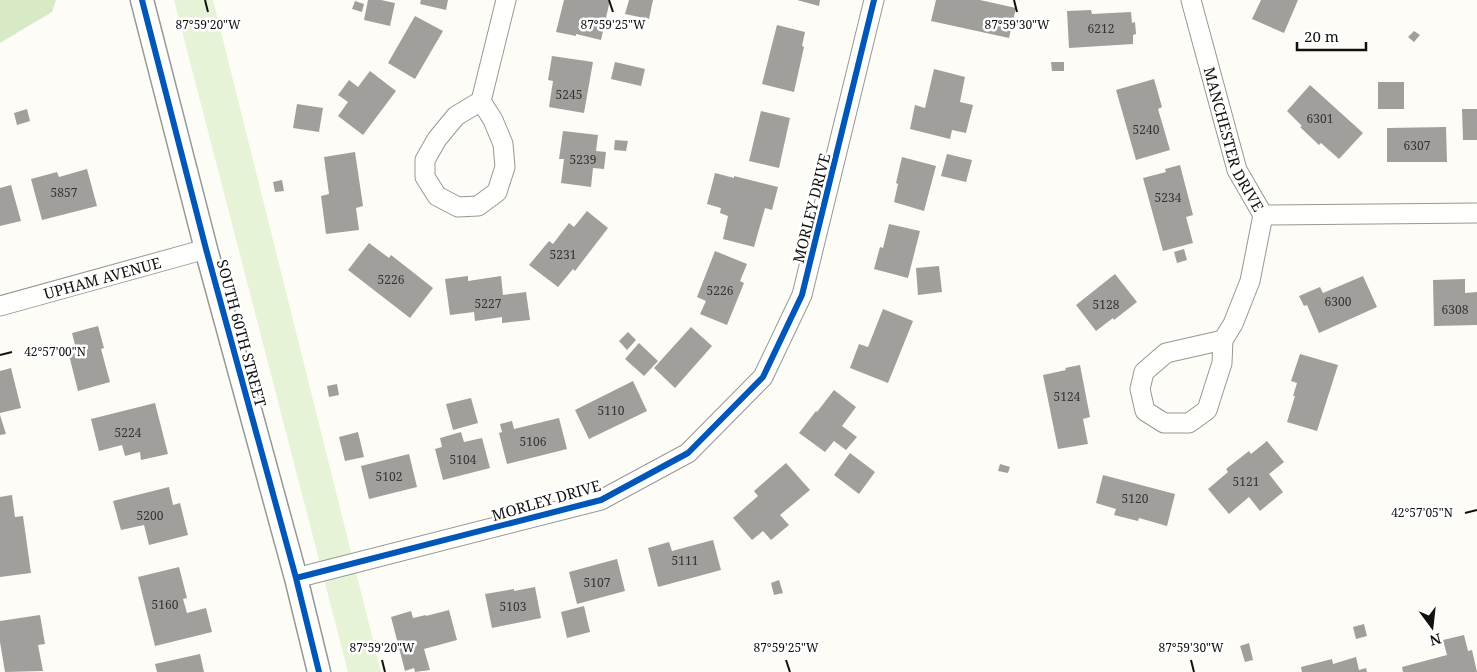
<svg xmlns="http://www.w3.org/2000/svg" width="1477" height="672" viewBox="0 0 1477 672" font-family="'Noto Serif',serif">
<rect width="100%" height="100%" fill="#fdfcf7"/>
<path fill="#e7f3d7" d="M174 0H213L381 672H348Z"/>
<path fill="#d8eac5" d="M0 0H56L52 12 0 43Z"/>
<path fill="#a19f9c" d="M368 0H381L395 3 390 26 364 20Z
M421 0H448L446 10 420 4Z
M564 0H610L601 40 576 34V36L556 32Z
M629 0H653L649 19 625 14Z
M797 0H820L819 6Z
M936 0H980L1016 8 1009 38 931 21Z
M1261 0H1298L1284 33 1252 19Z
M355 1 364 4 362 12 352 9Z
M1091 10 1092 14 1131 12 1132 23 1135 22 1136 34 1133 35V44L1069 48 1067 11Z
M415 16 443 31 415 79 388 63Z
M777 25 805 32 802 46 804 47 794 92 762 84Z
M1414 31 1420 35 1414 42 1408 37Z
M552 56 593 62 584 113 549 107 553 81 548 80Z
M615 62 645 69 641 86 611 79Z
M1051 62H1064V71H1052Z
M934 69 965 77 960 102 973 105 966 133 952 130 950 139 910 129 915 105 925 108Z
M370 71 396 91 363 135 338 116 348 102 338 95 349 80 358 87Z
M1154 79 1162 107 1158 109 1170 150 1136 160 1116 90Z
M1378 82H1404V109H1378Z
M1310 85 1363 133 1339 159 1321 143 1319 145 1300 127 1302 126 1287 111Z
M297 104 323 108 319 132 293 128Z
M27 109 30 121 17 125 14 113Z
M1462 109H1477V140H1463Z
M761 111 790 118 779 168 749 161Z
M1446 127 1447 162H1387V128Z
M563 131 598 135 596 151 606 152 604 169 593 168 591 187 561 183 564 159H559Z
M615 140 628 141 626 151 614 150Z
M355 152 363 206 356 208 359 230 326 234 321 196 329 194 324 157Z
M947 154 972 160 966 182 941 176Z
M902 157 936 166 924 211 894 202 898 184 896 183Z
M1180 165 1193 215 1186 217 1193 243 1163 251 1143 178 1166 172 1165 169Z
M87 169 97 206 42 220 31 179 57 172 59 177Z
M715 173 734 178V176L778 187 772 210 765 208 754 247 723 239 728 216 720 213 721 208 707 204Z
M282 180 284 191 275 192 273 182Z
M11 185 21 221 0 226V188Z
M587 211 608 228 575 271 573 269 558 287 529 265 549 241 553 244 569 223 574 227Z
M889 224 920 231 908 278 874 269 880 247 883 248Z
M369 243 389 258 391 255 433 288 410 318 348 270Z
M1184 249 1187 260 1177 263 1174 252Z
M715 251 747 264 740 281 744 283 727 325 700 314 706 301 697 297Z
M939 266 942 292 918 295 916 268Z
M1115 274 1137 302 1114 320 1113 318 1096 331 1076 305Z
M468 276V281L501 276 503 295 526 292 530 320 502 323V317L475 321 474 312 450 315 445 279Z
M1363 276 1377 307 1319 333 1307 305 1304 306 1299 296 1320 287 1323 293Z
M1465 279V293L1477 292V325L1434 326 1433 280Z
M883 309 913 321 888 383 850 368 859 344 868 347Z
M98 326 104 348 101 349 110 382 78 391 69 355 77 353 72 333Z
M691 327 712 346 675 388 654 368Z
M628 332 636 340 627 350 619 341Z
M639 343 658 361 644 376 625 359Z
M1300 354 1338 365 1317 431 1287 422 1295 396H1293L1297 383 1291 381Z
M1080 365 1090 417 1083 419 1088 444 1058 449 1043 375 1066 370 1065 368Z
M11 368 21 408 0 413V371Z
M633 381 647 411 589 439 575 410Z
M337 384 339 395 329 397 327 386Z
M834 390 856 407 842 426 857 437 846 450 834 441 825 452 799 433 816 411 817 412Z
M471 398 478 423 453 430 446 404Z
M155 403 168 454 141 460 140 452 125 456 122 445 99 451 91 419Z
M0 415 6 434 0 435Z
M559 418 567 449 507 464 499 433 502 432 500 424 512 421 514 429Z
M358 432 364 457 345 461 339 437Z
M461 432 464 442 482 438 490 468 443 480 435 449 442 447 440 438Z
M1267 441 1284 462 1269 474 1283 492 1260 511 1249 497 1229 514 1208 489 1228 472 1226 469 1249 451 1251 454Z
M850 453 875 472 859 494 834 475Z
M409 454 417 487 369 499 361 466Z
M786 463 810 490 780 515 789 525 771 540 763 531 752 540 733 518 758 496 754 491Z
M1000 464 1010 467 1008 473 998 471Z
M1103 475 1175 494 1167 526 1139 518 1138 521 1114 515 1116 509 1096 503Z
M169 487 173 505 180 503 188 535 149 545 144 525 121 530 113 501Z
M12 495 15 517 23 516 31 573 0 577V497Z
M713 540 721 570 658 587 648 548 669 542 672 551Z
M617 559 625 591 577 604 569 572Z
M179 567 187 598 183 599 187 613 206 608 212 632 155 646 138 577Z
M779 580 783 593 774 595 771 583Z
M535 587 541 618 492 628 485 594 514 589V591Z
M584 606 590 632 567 638 561 612Z
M449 610 457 640 424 649 430 670 415 672 414 668 405 671 391 617 411 611 413 618 426 615V616Z
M40 615 45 644 38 645 43 671 5 672 0 642V621Z
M1364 624 1367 636 1356 639 1353 627Z
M1464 635 1468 651 1472 650 1477 672H1403L1402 667 1447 655 1443 640Z
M1249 643 1253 660 1245 662 1240 646Z
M200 654 204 672H157L155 664Z
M1356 657 1359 670 1366 668 1367 672H1302L1301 667 1332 659 1333 664Z"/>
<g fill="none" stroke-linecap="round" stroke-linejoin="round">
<defs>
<g id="minor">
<path id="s1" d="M1191 0 1237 170 1263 215"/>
<path d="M481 101 493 120 503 144 505 167 497 192 478 206 458 207 437 196 425 177V160L437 139 456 116 481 101 506 0"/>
<path d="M1263 215 1477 213"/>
<path id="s2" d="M0 306 206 249"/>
<path d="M1223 340 1166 353 1144 372 1140 389 1145 411 1164 423H1189L1207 410 1222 363 1223 340 1233 324 1250 281 1263 215"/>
<path d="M296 578 601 500 688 453 763 377 802 295 874 0"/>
</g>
<path id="tertiary" d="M142 0 206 249 296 578 319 672"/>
</defs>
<use href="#minor" stroke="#979795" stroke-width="21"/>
<use href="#tertiary" stroke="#979795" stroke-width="25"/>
<use href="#minor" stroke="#fffffe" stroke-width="19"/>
<use href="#tertiary" stroke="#fffffe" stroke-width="22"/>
<defs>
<path id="cycleway" d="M142 0 206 249 296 578 319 672
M296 578 601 500 688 453 763 377 802 295 874 0"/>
</defs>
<use href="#cycleway" stroke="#fff" stroke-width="9"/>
<use href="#cycleway" stroke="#0057b8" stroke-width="6"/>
</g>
<path fill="none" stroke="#111" stroke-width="2" d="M205 0 208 12M609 0 613 12M1014 0 1017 12M0 355 12 352M1465 513 1477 510M382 660 385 672M786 660 790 672M1191 660 1194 672"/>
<g text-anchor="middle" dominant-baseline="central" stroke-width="5" stroke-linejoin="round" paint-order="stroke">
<g font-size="12" fill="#353434">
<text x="1101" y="28">6212</text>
<text x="569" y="94">5245</text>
<text x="1320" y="118">6301</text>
<text x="1146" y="129">5240</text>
<text x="1417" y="145">6307</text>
<text x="583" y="159">5239</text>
<text x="64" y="192">5857</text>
<text x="1168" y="197">5234</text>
<text x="563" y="254">5231</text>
<text x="391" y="279">5226</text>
<text x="720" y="290">5226</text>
<text x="1338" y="301">6300</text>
<text x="488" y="303">5227</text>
<text x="1106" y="304">5128</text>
<text x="1455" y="309">6308</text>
<text x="1067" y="396">5124</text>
<text x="611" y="410">5110</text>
<text x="128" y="432">5224</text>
<text x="533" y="441">5106</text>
<text x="463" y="459">5104</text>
<text x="389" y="476">5102</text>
<text x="1246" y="481">5121</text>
<text x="1135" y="498">5120</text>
<text x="150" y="515">5200</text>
<text x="685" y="560">5111</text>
<text x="597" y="582">5107</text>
<text x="165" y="604">5160</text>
<text x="513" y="606">5103</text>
</g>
<g font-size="15" fill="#111" stroke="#fff">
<text stroke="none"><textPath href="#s1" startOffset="146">MANCHESTER DRIVE</textPath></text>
<text transform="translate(811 208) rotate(-76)">MORLEY DRIVE</text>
<text stroke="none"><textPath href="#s2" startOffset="106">UPHAM AVENUE</textPath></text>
<text transform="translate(242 333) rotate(75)">SOUTH 60TH STREET</text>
<text transform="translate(546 500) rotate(-16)">MORLEY DRIVE</text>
</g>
</g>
<g font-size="12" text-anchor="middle" fill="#111" stroke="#fff" stroke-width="5" stroke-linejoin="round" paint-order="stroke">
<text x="208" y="29">87°59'20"W</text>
<text x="613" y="29">87°59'25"W</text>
<text x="1017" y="29">87°59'30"W</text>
<text x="55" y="356">42°57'00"N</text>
<text x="1422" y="517">42°57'05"N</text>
<text x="382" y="652">87°59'20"W</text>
<text x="786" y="652">87°59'25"W</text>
<text x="1191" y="652">87°59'30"W</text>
</g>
<g transform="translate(1432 627) rotate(165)" stroke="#ffffff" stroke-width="4" paint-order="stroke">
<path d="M0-4L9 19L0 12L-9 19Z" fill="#111111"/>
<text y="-8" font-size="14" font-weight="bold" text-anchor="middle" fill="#111111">N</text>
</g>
<path d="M1297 42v8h69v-8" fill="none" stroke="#111111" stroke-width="2.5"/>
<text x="1304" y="42" font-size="15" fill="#111111" stroke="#ffffff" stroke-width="4" paint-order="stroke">20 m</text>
</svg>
